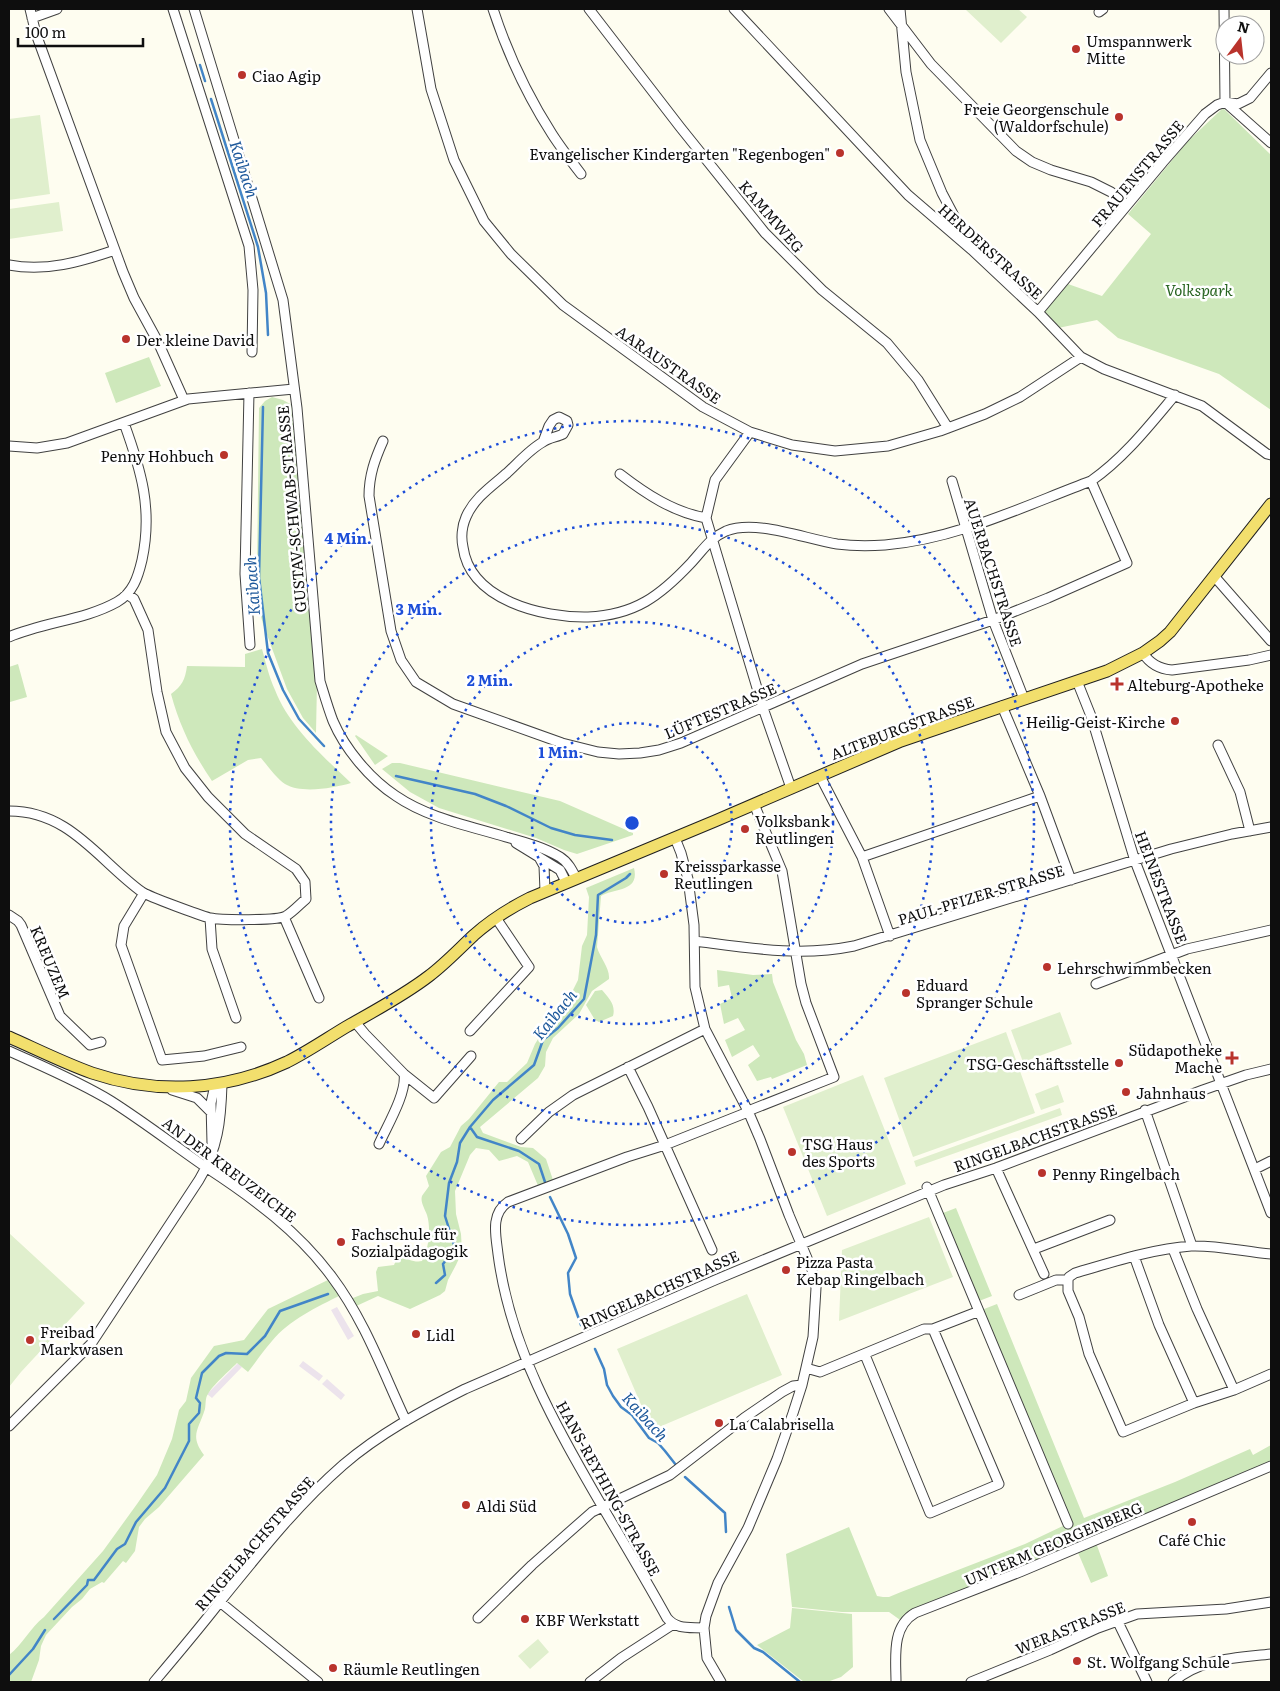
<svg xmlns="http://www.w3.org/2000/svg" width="1280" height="1691" viewBox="0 0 1280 1691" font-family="Literata,serif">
<rect width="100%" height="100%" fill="#fefdf0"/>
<path fill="#ece3ec" d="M337 1307 354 1336 348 1340 331 1310Z
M303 1361 323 1376 319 1381 299 1366Z
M238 1363 242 1367 212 1398 207 1394Z
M327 1379 345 1395 341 1400 322 1384Z"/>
<path fill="#cee8bb" d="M1223 108 1271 155V410L1219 374 1118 338 1097 320 1058 328 1041 314 1068 284 1102 296 1151 234 1128 214 1187 142Z
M149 357 161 386 116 403 105 373Z
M272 397 283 400 292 405 317 683 316 733 303 718 287 689 263 624 259 609 257 573 259 408 265 401Z
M262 649C266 663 269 677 275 690 290 728 322 755 351 783 334 788 301 794 285 784 276 778 268 766 261 758L248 760 212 781C193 753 180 727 171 694 182 686 185 680 187 666L245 667V654Z
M18 664 27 697 10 702 9 667Z
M356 735 388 756 375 765 355 736Z
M392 763H400L560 801 633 833V835L577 854 564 850 536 838 439 808 410 792 382 769Z
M634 868C640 892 614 888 601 896L597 947C600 958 610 968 609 979L592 991 579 1014 553 1038 546 1052 545 1066 538 1078 480 1127 483 1133 521 1147 533 1148 546 1159 554 1183 539 1188 528 1162 517 1156 499 1161 489 1150 476 1148 470 1155 455 1191 456 1214 461 1234 462 1252 456 1265 448 1280 445 1291 440 1295 410 1309 378 1296 352 1308 348 1300 363 1294 378 1291 376 1272 378 1267 394 1265 397 1258C407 1257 413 1263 422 1261 429 1249 431 1228 427 1215 425 1209 420 1202 422 1196 424 1193 427 1189 429 1186L426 1176 441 1152 450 1147 461 1126 469 1119 499 1082H507L527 1063 535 1044 540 1036 563 1013 564 1004 569 998 578 980 582 946 587 935 589 897 586 888Z
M717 970 753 975 772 974 773 982 796 1040 804 1054 807 1065 772 1079 771 1077 757 1081 748 1065 760 1056 753 1045 732 1057 725 1040 745 1030 738 1018 724 1024 720 1004 732 998 729 985 718 987Z
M602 990C609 998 616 1005 613 1016L599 1022 595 1020 586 1005 595 991Z
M956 1208 992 1296 979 1301 943 1213Z
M330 1279 341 1295C317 1307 289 1320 272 1341 263 1351 256 1362 248 1372L237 1363C230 1370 212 1386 208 1394 205 1398 206 1404 205 1409 199 1429 189 1435 204 1455L159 1507 145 1519 139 1527 135 1551 126 1563 123 1561 104 1583 102 1582 90 1589 82 1599 72 1607 46 1635 41 1646 39 1660 31 1682H9V1655C23 1644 30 1628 44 1617L103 1551 137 1504 157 1475 172 1439 179 1410 186 1401 191 1378 214 1346 244 1340 268 1309Z
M997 1304 1084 1518 1175 1482 1250 1449 1253 1455 1271 1445V1466L1095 1540 1108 1576 1091 1583 1076 1548 903 1622 889 1612H842L792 1607 786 1554 849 1527 877 1596 883 1597H889L901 1592 1025 1544 1067 1524 979 1311Z
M792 1608 852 1614 853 1667 841 1677 827 1682H804L757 1645 790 1628Z"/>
<path fill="#e0efcd" d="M965 9H1018L1027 17 1001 43Z
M40 115 50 194 9 200V119Z
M59 202 63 231 9 239V209Z
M1060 1012 1072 1044 1023 1062 1011 1030Z
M1006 1032 1035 1113 913 1157 884 1078Z
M863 1075 906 1184 827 1216 783 1107Z
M1058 1085 1064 1102 1041 1110 1035 1094Z
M1060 1108 1062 1115 916 1167 914 1161Z
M929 1217 953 1277 839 1321 842 1250Z
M9 1233 85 1303 21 1372 9 1387Z
M747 1294 782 1375 652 1430 617 1349Z
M538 1639 549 1652 530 1669 518 1656Z"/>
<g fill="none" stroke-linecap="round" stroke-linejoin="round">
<path stroke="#4285c7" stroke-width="2.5" d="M200 65 205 81
M211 99 258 247 266 293 268 335
M263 407 259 577 268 653 283 690 299 719 324 746
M396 776 475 794 506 806 551 828 575 835 612 840
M470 1127 477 1137 519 1151 539 1164 545 1182
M550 1197 568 1234 576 1258 568 1273 570 1294 581 1325
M436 1283 445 1275 443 1264 455 1248 445 1216 449 1183 457 1162 460 1143 470 1127 493 1100 534 1065 543 1040 558 1028 584 999 596 935 598 895 626 878 630 874
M595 1349 604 1369 607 1385 613 1396 621 1407 632 1415 649 1438 658 1443 665 1451 676 1465
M685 1477 725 1513 726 1532
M729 1607 736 1630 754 1648 763 1652 800 1682
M54 1619 87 1585 88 1580H94L117 1549 125 1544 136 1522 165 1488 189 1441V1424L199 1413 200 1403 196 1398 202 1373 219 1356 226 1353 247 1354 265 1336 280 1311 328 1294
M9 1675 33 1649 45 1630"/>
<defs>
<path id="minor" d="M30 9 36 34 123 272 134 298 158 342 184 400
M173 9 249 246 253 290 252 352
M194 9 283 300 297 408 320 681C324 694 328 708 333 721 345 749 370 779 396 796 428 818 470 826 506 837 524 842 544 847 560 857 568 862 572 870 576 878
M417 9 431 89 454 160 484 221 511 254 563 305 703 407 750 432 792 445 835 451 888 446 940 431 985 414 1020 397 1081 357
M493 9C507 52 527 95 552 134 561 148 571 161 581 174
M589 9 680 127 765 233 822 290 887 343 918 380 948 428
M734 9 908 195 972 250 1038 312 1081 357 1104 369 1202 406 1267 454 1271 455
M889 9 931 64 1016 151 1032 162 1051 170 1091 182 1111 192 1127 205
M900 9 906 72 920 140 942 193 970 246
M1224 9 1225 102 1271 143
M1099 12 1103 9
M32 18 57 9
M9 265C46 272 80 262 115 250
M1038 312 1163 162 1205 114 1217 105 1225 102 1238 104 1250 98 1271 73
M249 393 245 574 250 645
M750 432 715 480 706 518 763 708 791 788
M383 441C375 459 369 475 369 496L391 631 401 660 416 682 453 704 562 743 598 752 619 754 640 753 659 750 681 743 862 664 993 620 1048 598 1127 563 1091 481
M543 442 549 426 553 420 559 417 567 421 568 425 563 434C557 437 548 438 543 442 530 449 518 463 507 473 492 486 474 498 466 517 462 526 461 538 463 547 470 600 542 618 588 617 635 615 660 596 691 563 703 550 710 538 726 531 756 519 805 539 837 544 852 546 870 546 885 545 957 539 1024 506 1091 481 1124 458 1149 426 1175 395
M9 446 37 448 67 443 188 399 294 389
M620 474C646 494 673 512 706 518
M952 481 993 620 1024 699
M1214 576 1271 641
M9 637C44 622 85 620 117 602 133 593 138 577 142 560 153 509 141 470 124 423
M1143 653C1150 664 1159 669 1172 670L1249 660 1271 655
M1077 681 1091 716 1135 861 1271 1213
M1002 706 1040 796 1071 880
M1218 745 1240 792 1250 831
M820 776 862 857 890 936
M9 811C70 811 98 860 142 892 150 897 199 915 210 918 220 920 278 921 286 916 293 912 300 904 306 899L305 882 296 869 245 834 208 797 185 768 166 732 157 692 148 630 134 599 127 594
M675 838 681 853 688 879 694 925 695 987 705 1029 748 1111 760 1139 789 1215 812 1270 816 1288 813 1337 802 1385 793 1413 777 1459 748 1528 718 1583 706 1616 704 1628 707 1658 721 1682
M516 843 560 870 566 882
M539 857 544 866 545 891
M862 857 1040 796
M144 893 124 926 121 945 162 1060 204 1056 241 1047
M9 915 18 921 21 925 60 1016 90 1045 101 1042
M284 917 319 998
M210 918 212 949 236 1018
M695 941C749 948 800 957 854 946L1171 849 1232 834 1271 827
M1096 984 1187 949 1271 930
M355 1022 365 1034 404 1074 434 1098 471 1056
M470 1031 529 967 496 918
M9 1051C44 1067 78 1081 111 1101 144 1122 175 1146 207 1168 253 1198 299 1232 332 1277 365 1321 383 1372 406 1421
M628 1067 648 1107 712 1250
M172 1090 197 1098 211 1112
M1145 1110 1192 1246
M748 1111 834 1077 806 1003 801 984 782 871 754 804
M521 1139 549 1112 573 1095 705 1029
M212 1143 211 1103 215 1085
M379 1144C387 1126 407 1093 404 1074
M996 1168 1044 1274
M1255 1169 1271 1161
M927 1187 1068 1524
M1034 1249 1110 1220
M1173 1249 1197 1309 1234 1390
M1134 1256 1159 1325 1194 1403
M1068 1280V1291L1079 1317 1089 1354 1123 1432 1194 1403 1234 1390 1271 1374
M1019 1295 1056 1280H1068L1069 1277 1075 1273C1113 1262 1152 1249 1191 1246 1218 1245 1245 1252 1271 1254
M865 1355 930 1513 999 1484 933 1329
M806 1368 820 1372 924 1329H933L977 1312
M9 1426 91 1344 199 1180C218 1149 221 1120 222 1084
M220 1602 318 1682
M478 1618 532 1565 592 1512 670 1475 744 1418 782 1392 793 1386 802 1385
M1117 1620 1147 1682
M704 1628C689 1627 677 1630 667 1618 646 1580 624 1543 602 1506 556 1427 510 1347 498 1254 496 1236 490 1214 508 1202L627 1157 665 1145 748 1112
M154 1682C176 1656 198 1630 219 1603 258 1555 296 1506 343 1465 379 1434 423 1410 465 1389L715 1280 944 1185 996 1168 1203 1090 1246 1075 1271 1069
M590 1682 621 1658 672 1625
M896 1682C896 1658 891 1627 915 1613L1020 1572 1271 1466
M971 1682 1050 1650 1098 1628 1137 1614 1226 1609 1271 1602
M1173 1682C1201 1658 1237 1658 1271 1654"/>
<path id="major" d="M9 1037C36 1049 64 1063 92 1073 157 1095 225 1091 287 1062 307 1052 326 1039 346 1027 374 1011 403 996 429 976 445 964 459 949 474 935 491 920 510 908 530 898L715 821 901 741 1107 671 1143 653 1160 641 1170 632 1271 504"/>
</defs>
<use href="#minor" stroke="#414141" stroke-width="11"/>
<use href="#major" stroke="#1f1f1f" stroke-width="13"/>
<use href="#minor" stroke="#fff" stroke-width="9"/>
<use href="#major" stroke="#f2df6d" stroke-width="11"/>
</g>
<g fill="none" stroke="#1d4ed8" stroke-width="2.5" stroke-dasharray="2.5 5">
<circle cx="632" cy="823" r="100"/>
<circle cx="632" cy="823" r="201"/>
<circle cx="632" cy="823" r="301"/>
<circle cx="632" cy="823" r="402"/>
</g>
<g fill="#b9332c" stroke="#fff" stroke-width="2">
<circle cx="1076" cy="49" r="5"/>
<circle cx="242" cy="75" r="5"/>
<circle cx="1119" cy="117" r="5"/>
<circle cx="840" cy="153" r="5"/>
<circle cx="126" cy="339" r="5"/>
<circle cx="224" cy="455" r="5"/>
<path d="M1114.5 676.5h5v5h5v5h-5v5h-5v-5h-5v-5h5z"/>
<circle cx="1175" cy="721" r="5"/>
<circle cx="745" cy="829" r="5"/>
<circle cx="664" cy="874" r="5"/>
<circle cx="1047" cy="967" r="5"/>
<circle cx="906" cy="993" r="5"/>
<path d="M1229.5 1050.5h5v5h5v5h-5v5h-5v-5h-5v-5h5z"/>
<circle cx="1119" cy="1063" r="5"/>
<circle cx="1126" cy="1092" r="5"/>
<circle cx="792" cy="1152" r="5"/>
<circle cx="1042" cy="1173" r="5"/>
<circle cx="341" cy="1242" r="5"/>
<circle cx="786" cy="1270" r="5"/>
<circle cx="416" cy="1334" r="5"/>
<circle cx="30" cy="1340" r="5"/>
<circle cx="719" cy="1423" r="5"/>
<circle cx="466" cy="1505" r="5"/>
<circle cx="1192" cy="1522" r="5"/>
<circle cx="525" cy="1619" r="5"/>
<circle cx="1077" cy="1661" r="5"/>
<circle cx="333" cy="1668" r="5"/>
</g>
<g text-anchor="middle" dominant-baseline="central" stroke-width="5" stroke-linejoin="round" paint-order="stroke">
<g font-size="15" fill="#0e0e0e" stroke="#fff" text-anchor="start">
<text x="1086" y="40">Umspannwerk<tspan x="1086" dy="17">Mitte</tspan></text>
<text x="252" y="75">Ciao Agip</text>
<text x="1109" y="108" text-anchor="end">Freie Georgenschule<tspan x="1109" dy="17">(Waldorfschule)</tspan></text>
<text x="830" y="153" text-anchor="end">Evangelischer Kindergarten "Regenbogen"</text>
<text x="136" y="339">Der kleine David</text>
<text x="214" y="455" text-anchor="end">Penny Hohbuch</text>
<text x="1127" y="684">Alteburg-Apotheke</text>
<text x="1165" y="721" text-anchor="end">Heilig-Geist-Kirche</text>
<text x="755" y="820">Volksbank<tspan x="755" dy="17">Reutlingen</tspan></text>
<text x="674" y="865">Kreissparkasse<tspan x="674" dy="17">Reutlingen</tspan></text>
<text x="1057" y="967">Lehrschwimmbecken</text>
<text x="916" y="984">Eduard<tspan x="916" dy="17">Spranger Schule</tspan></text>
<text x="1222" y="1049" text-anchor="end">Südapotheke<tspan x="1222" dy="17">Mache</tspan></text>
<text x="1109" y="1063" text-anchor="end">TSG-Geschäftsstelle</text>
<text x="1136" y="1092">Jahnhaus</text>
<text x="802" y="1143">TSG Haus<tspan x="802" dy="17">des Sports</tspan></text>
<text x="1052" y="1173">Penny Ringelbach</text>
<text x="351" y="1233">Fachschule für<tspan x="351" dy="17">Sozialpädagogik</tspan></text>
<text x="796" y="1261">Pizza Pasta<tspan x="796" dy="17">Kebap Ringelbach</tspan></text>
<text x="40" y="1331">Freibad<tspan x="40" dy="17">Markwasen</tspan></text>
<text x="426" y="1334">Lidl</text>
<text x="729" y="1423">La Calabrisella</text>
<text x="476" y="1505">Aldi Süd</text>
<text x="1192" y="1539" text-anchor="middle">Café Chic</text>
<text x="535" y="1619">KBF Werkstatt</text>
<text x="1087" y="1661">St. Wolfgang Schule</text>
<text x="343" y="1668">Räumle Reutlingen</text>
</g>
<g font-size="15" fill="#0e0e0e" stroke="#fff">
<text transform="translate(1137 173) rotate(-50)">FRAUENSTRASSE</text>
<text transform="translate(772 216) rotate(49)">KAMMWEG</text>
<text transform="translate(991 251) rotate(42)">HERDERSTRASSE</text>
<text transform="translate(669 364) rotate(35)">AARAUSTRASSE</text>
<text transform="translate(291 509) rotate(-95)">GUSTAV-SCHWAB-STRASSE</text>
<text transform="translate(994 572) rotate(72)">AUERBACHSTRASSE</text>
<text transform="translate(720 710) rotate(-23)">LÜFTESTRASSE</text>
<text transform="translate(902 727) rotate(-21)">ALTEBURGSTRASSE</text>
<text transform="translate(1162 887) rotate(69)">HEINESTRASSE</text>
<text transform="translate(981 894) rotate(-17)">PAUL-PFIZER-STRASSE</text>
<text transform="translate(51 962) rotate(67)">KREUZEM</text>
<text transform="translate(1035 1137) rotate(-20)">RINGELBACHSTRASSE</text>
<text transform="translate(230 1169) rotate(37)">AN DER KREUZEICHE</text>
<text transform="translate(659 1289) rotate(-24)">RINGELBACHSTRASSE</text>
<text transform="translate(609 1488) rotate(61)">HANS-REYHING-STRASSE</text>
<text transform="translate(254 1543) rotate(-49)">RINGELBACHSTRASSE</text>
<text transform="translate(1053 1543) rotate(-23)">UNTERM GEORGENBERG</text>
<text transform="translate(1070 1627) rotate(-22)">WERASTRASSE</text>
</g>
<g font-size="15" font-style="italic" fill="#286421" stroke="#fff">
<text x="1199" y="289">Volkspark</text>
</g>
<g font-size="16" font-style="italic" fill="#1d589b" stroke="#fff">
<text transform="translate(245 169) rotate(72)">Kaibach</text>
<text transform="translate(251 586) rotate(-94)">Kaibach</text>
<text transform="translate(554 1014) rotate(-51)">Kaibach</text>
<text transform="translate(646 1416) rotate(48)">Kaibach</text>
</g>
</g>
<circle cx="632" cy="823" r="8" fill="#1d4ed8" stroke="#fff" stroke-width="2.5"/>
<g font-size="15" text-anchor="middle" font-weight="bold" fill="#1d4ed8" stroke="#fff" stroke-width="5" stroke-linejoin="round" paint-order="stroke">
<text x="348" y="544">4 Min.</text>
<text x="419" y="615">3 Min.</text>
<text x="490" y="686">2 Min.</text>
<text x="561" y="758">1 Min.</text>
</g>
<rect width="1280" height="1691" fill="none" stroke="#0e0e0e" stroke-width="20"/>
<g transform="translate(1240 40) rotate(15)"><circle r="24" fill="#ffffff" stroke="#9f9f9f"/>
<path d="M0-4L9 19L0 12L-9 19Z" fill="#b9332c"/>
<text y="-8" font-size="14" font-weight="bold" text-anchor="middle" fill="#0e0e0e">N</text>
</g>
<path d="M18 38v8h125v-8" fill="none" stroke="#0e0e0e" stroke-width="2.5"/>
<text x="25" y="38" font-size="15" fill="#0e0e0e" stroke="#ffffff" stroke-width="4" paint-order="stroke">100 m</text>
</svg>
